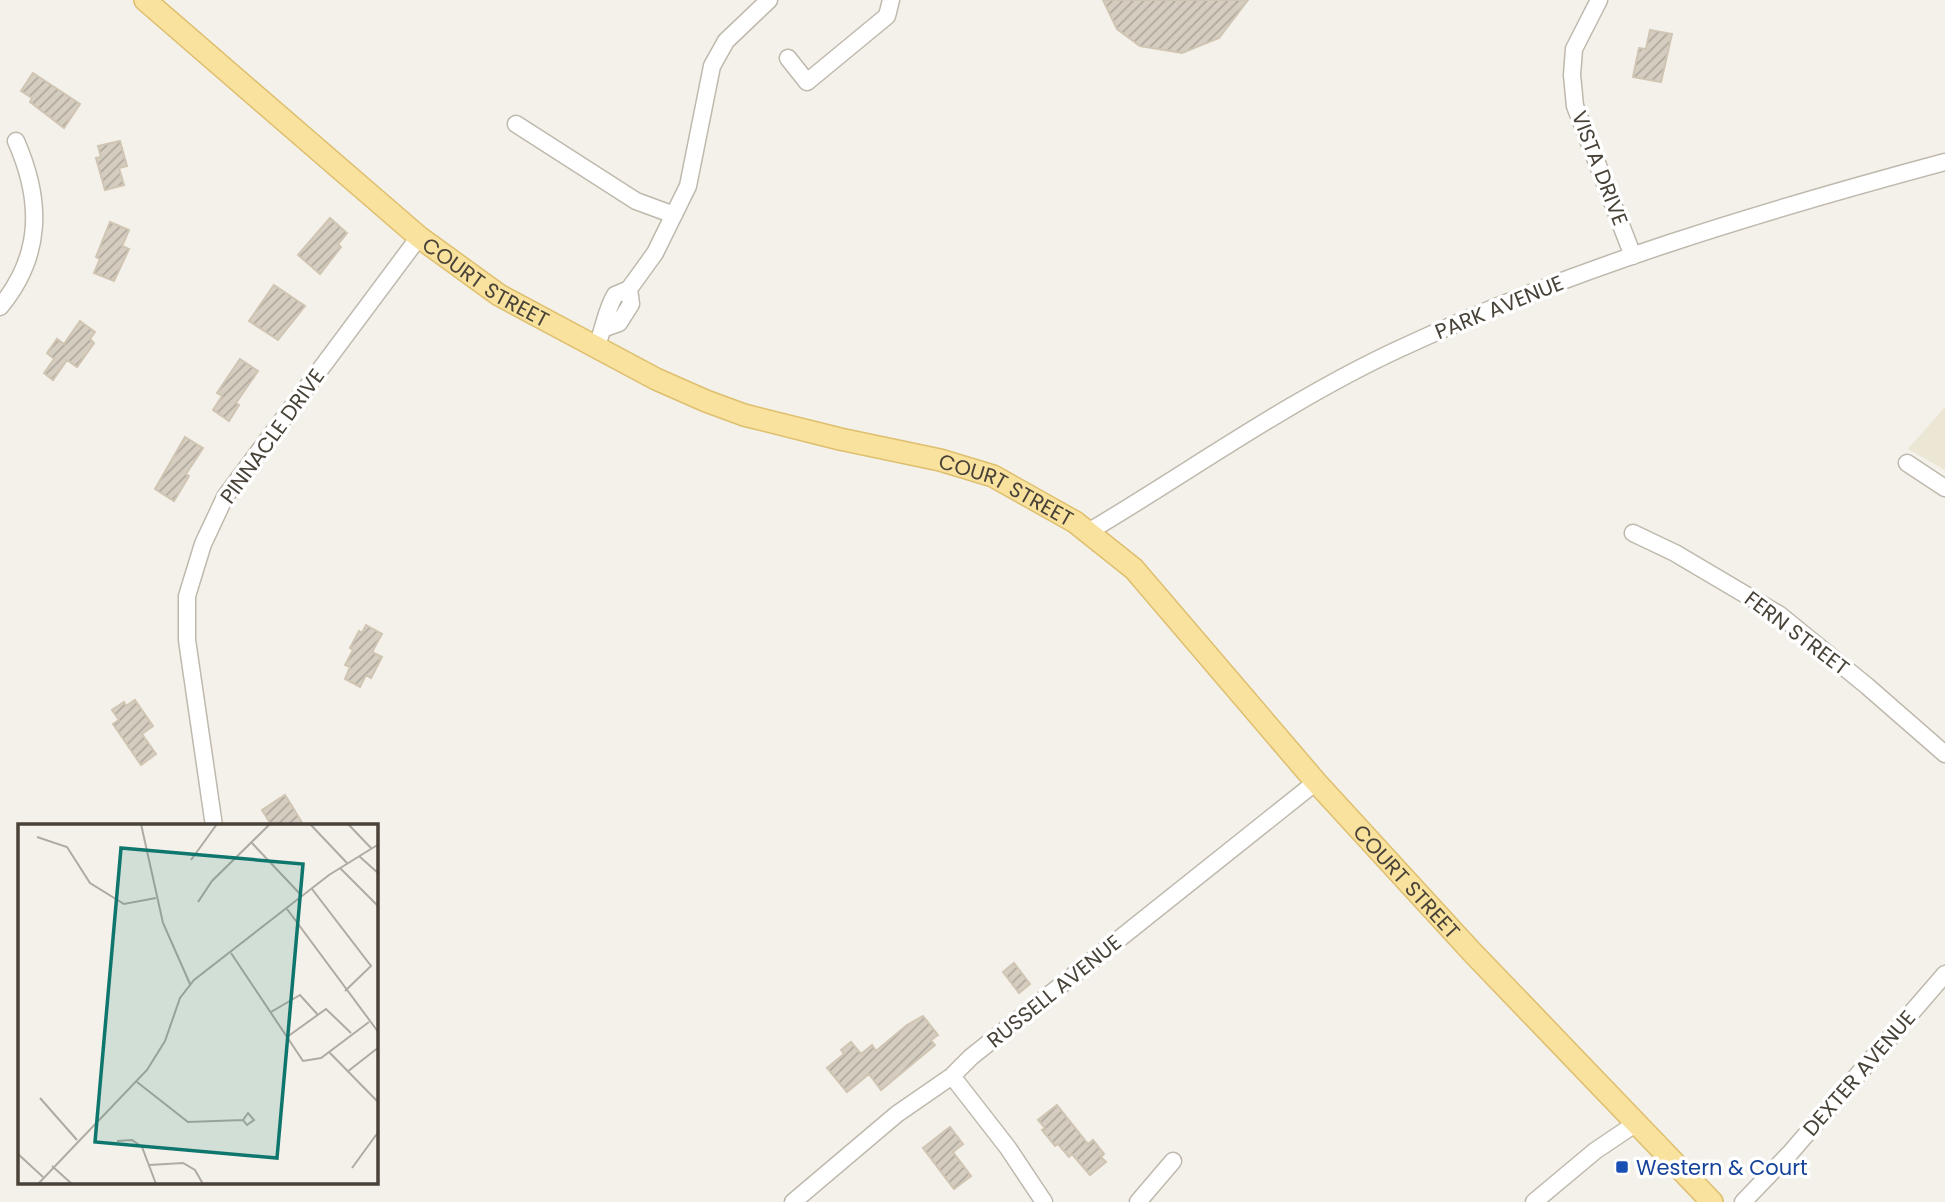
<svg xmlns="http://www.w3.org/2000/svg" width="1945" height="1202" viewBox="0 0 1945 1202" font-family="Poppins,sans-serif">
<defs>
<pattern id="building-hatch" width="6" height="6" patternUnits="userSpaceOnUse" patternTransform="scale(1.75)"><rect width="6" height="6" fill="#d5cdc0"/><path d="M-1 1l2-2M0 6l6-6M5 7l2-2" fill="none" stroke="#afa89d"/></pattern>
</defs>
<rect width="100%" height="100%" fill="#f4f1ea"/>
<path fill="#ece6d5" d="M1945 407V470L1908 449Z"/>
<path fill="url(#building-hatch)" stroke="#d0c5b3" stroke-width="2" d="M1103 0H1248L1219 38 1182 53 1140 46 1117 29Z
M1650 30 1672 34 1661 82 1633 77 1639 48 1646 49Z
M33 73 80 104 64 128 30 102 32 98 21 91Z
M120 141 127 166 119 168 124 185 105 190 96 158 101 157 98 146Z
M330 218 347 233 338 244 341 247 320 274 298 255Z
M110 222 129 230 122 246 129 249 114 281 94 273 100 259 96 257Z
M274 285 305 306 278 340 249 321Z
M80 321 95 332 90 339 94 343 77 367 67 360 53 380 44 373 54 359 47 353 57 339 64 344Z
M240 359 258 371 236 403 239 405 229 421 213 410 222 396 217 393Z
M185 437 203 448 186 474 189 476 174 501 155 489Z
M366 625 382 634 372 652 382 657 371 678 366 675 360 687 345 679 350 667 345 665 353 650 350 648 359 631 362 633Z
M135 700 153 726 142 734 156 754 141 765 113 724 119 720 112 710 124 702 126 706Z
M285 795 292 806 304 826H272L262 810Z
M1014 963 1030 984 1019 993 1003 972Z
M923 1016 938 1035 931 1040 935 1045 881 1090 869 1074 847 1092 827 1068 844 1054 841 1050 851 1042 861 1054 872 1045 876 1051 907 1025Z
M1057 1105 1088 1144 1093 1140 1104 1154 1101 1157 1106 1162 1090 1175 1072 1154 1069 1157 1058 1144 1055 1146 1042 1130 1045 1128 1038 1120Z
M950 1127 963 1144 953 1152 971 1176 954 1189 923 1148Z"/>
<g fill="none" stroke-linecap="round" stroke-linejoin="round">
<defs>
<path id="minor" d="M1599 0 1574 49 1572 75 1575 106 1633 256
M788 58 807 82 887 16 891 0
M516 124 636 201 674 215
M0 307C43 255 42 200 16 141
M605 328 619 323 631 304 629 289
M596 347C604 330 605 312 615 295L629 289 655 253 688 186 712 66 726 41 769 0
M1907 463 1945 488
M1088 532C1191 471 1289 400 1399 349 1573 268 1759 212 1945 162
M1633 533 1675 553 1780 615 1867 686 1945 754
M214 826 187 640V596L203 544 225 497 419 237
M952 1076 1008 1148 1044 1202
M793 1202 897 1114 952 1076 971 1057 1316 782
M1138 1202 1173 1161
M1534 1202 1595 1151 1635 1124
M1743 1202 1791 1152 1945 974"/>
<g id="major">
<path id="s1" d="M145 0 419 237 499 295 656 379 706 401 744 415 840 439 940 460 993 476 1075 522 1134 569 1316 782 1471 951 1712 1202"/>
</g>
</defs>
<use href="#minor" stroke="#bfb9ad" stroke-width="19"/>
<use href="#major" stroke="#debf6e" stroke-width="24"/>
<use href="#minor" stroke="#fff" stroke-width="16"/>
<use href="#major" stroke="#f9e19e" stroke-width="21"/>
</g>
<rect fill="#1a4fb4" stroke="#fff" stroke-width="2.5" x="1615" y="1160" width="14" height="14" rx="3.5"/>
<g text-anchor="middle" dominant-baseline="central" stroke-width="7" stroke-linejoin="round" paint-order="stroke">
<g font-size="21" fill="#484238" stroke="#fff">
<text transform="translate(1600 168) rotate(69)">VISTA DRIVE</text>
<text stroke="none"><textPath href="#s1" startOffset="443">COURT STREET</textPath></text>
<text transform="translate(1499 307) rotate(-22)">PARK AVENUE</text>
<text transform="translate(272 436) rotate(-54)">PINNACLE DRIVE</text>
<text stroke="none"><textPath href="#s1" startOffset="1008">COURT STREET</textPath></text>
<text transform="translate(1797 633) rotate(37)">FERN STREET</text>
<text stroke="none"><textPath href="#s1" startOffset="1575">COURT STREET</textPath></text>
<text transform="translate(1054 991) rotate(-39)">RUSSELL AVENUE</text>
<text transform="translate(1859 1073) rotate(-49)">DEXTER AVENUE</text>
</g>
<g font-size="21" fill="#164399" stroke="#fff" text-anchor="start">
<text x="1636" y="1167">Western &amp; Court</text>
</g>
</g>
<g transform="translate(18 824)">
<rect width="360" height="360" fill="#f4f1ea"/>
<path fill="none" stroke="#afaba3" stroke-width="2" d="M123 0 145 99 172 160M292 0 329 39M330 0 353 24M19 13 49 23 72 59 106 80 138 74M233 18 283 71M341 32 361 50M173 36 199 0M322 44 361 83M294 65 353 142 327 167M180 78 194 57 252 0M269 85 361 209M213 129 285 237 303 234 351 198M253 188 282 171 300 191M269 213 308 185 333 209M311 228 361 279M329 248 361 223M119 258 170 298 225 296 229 301 236 296 230 289 225 296M22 274 59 316M99 317 114 316 124 323 138 360M0 330 25 353M131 341 165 339 177 346 185 360M34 342 54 360M334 344 361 307M20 360 129 246 147 217 162 174 176 156 311 51 361 20"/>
<path fill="#0f766e" fill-opacity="0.15" stroke="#0f766e" stroke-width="3.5" d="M103 24 285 40 259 334 77 318Z"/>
<rect width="360" height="360" fill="none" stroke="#484238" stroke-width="3.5"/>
</g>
</svg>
